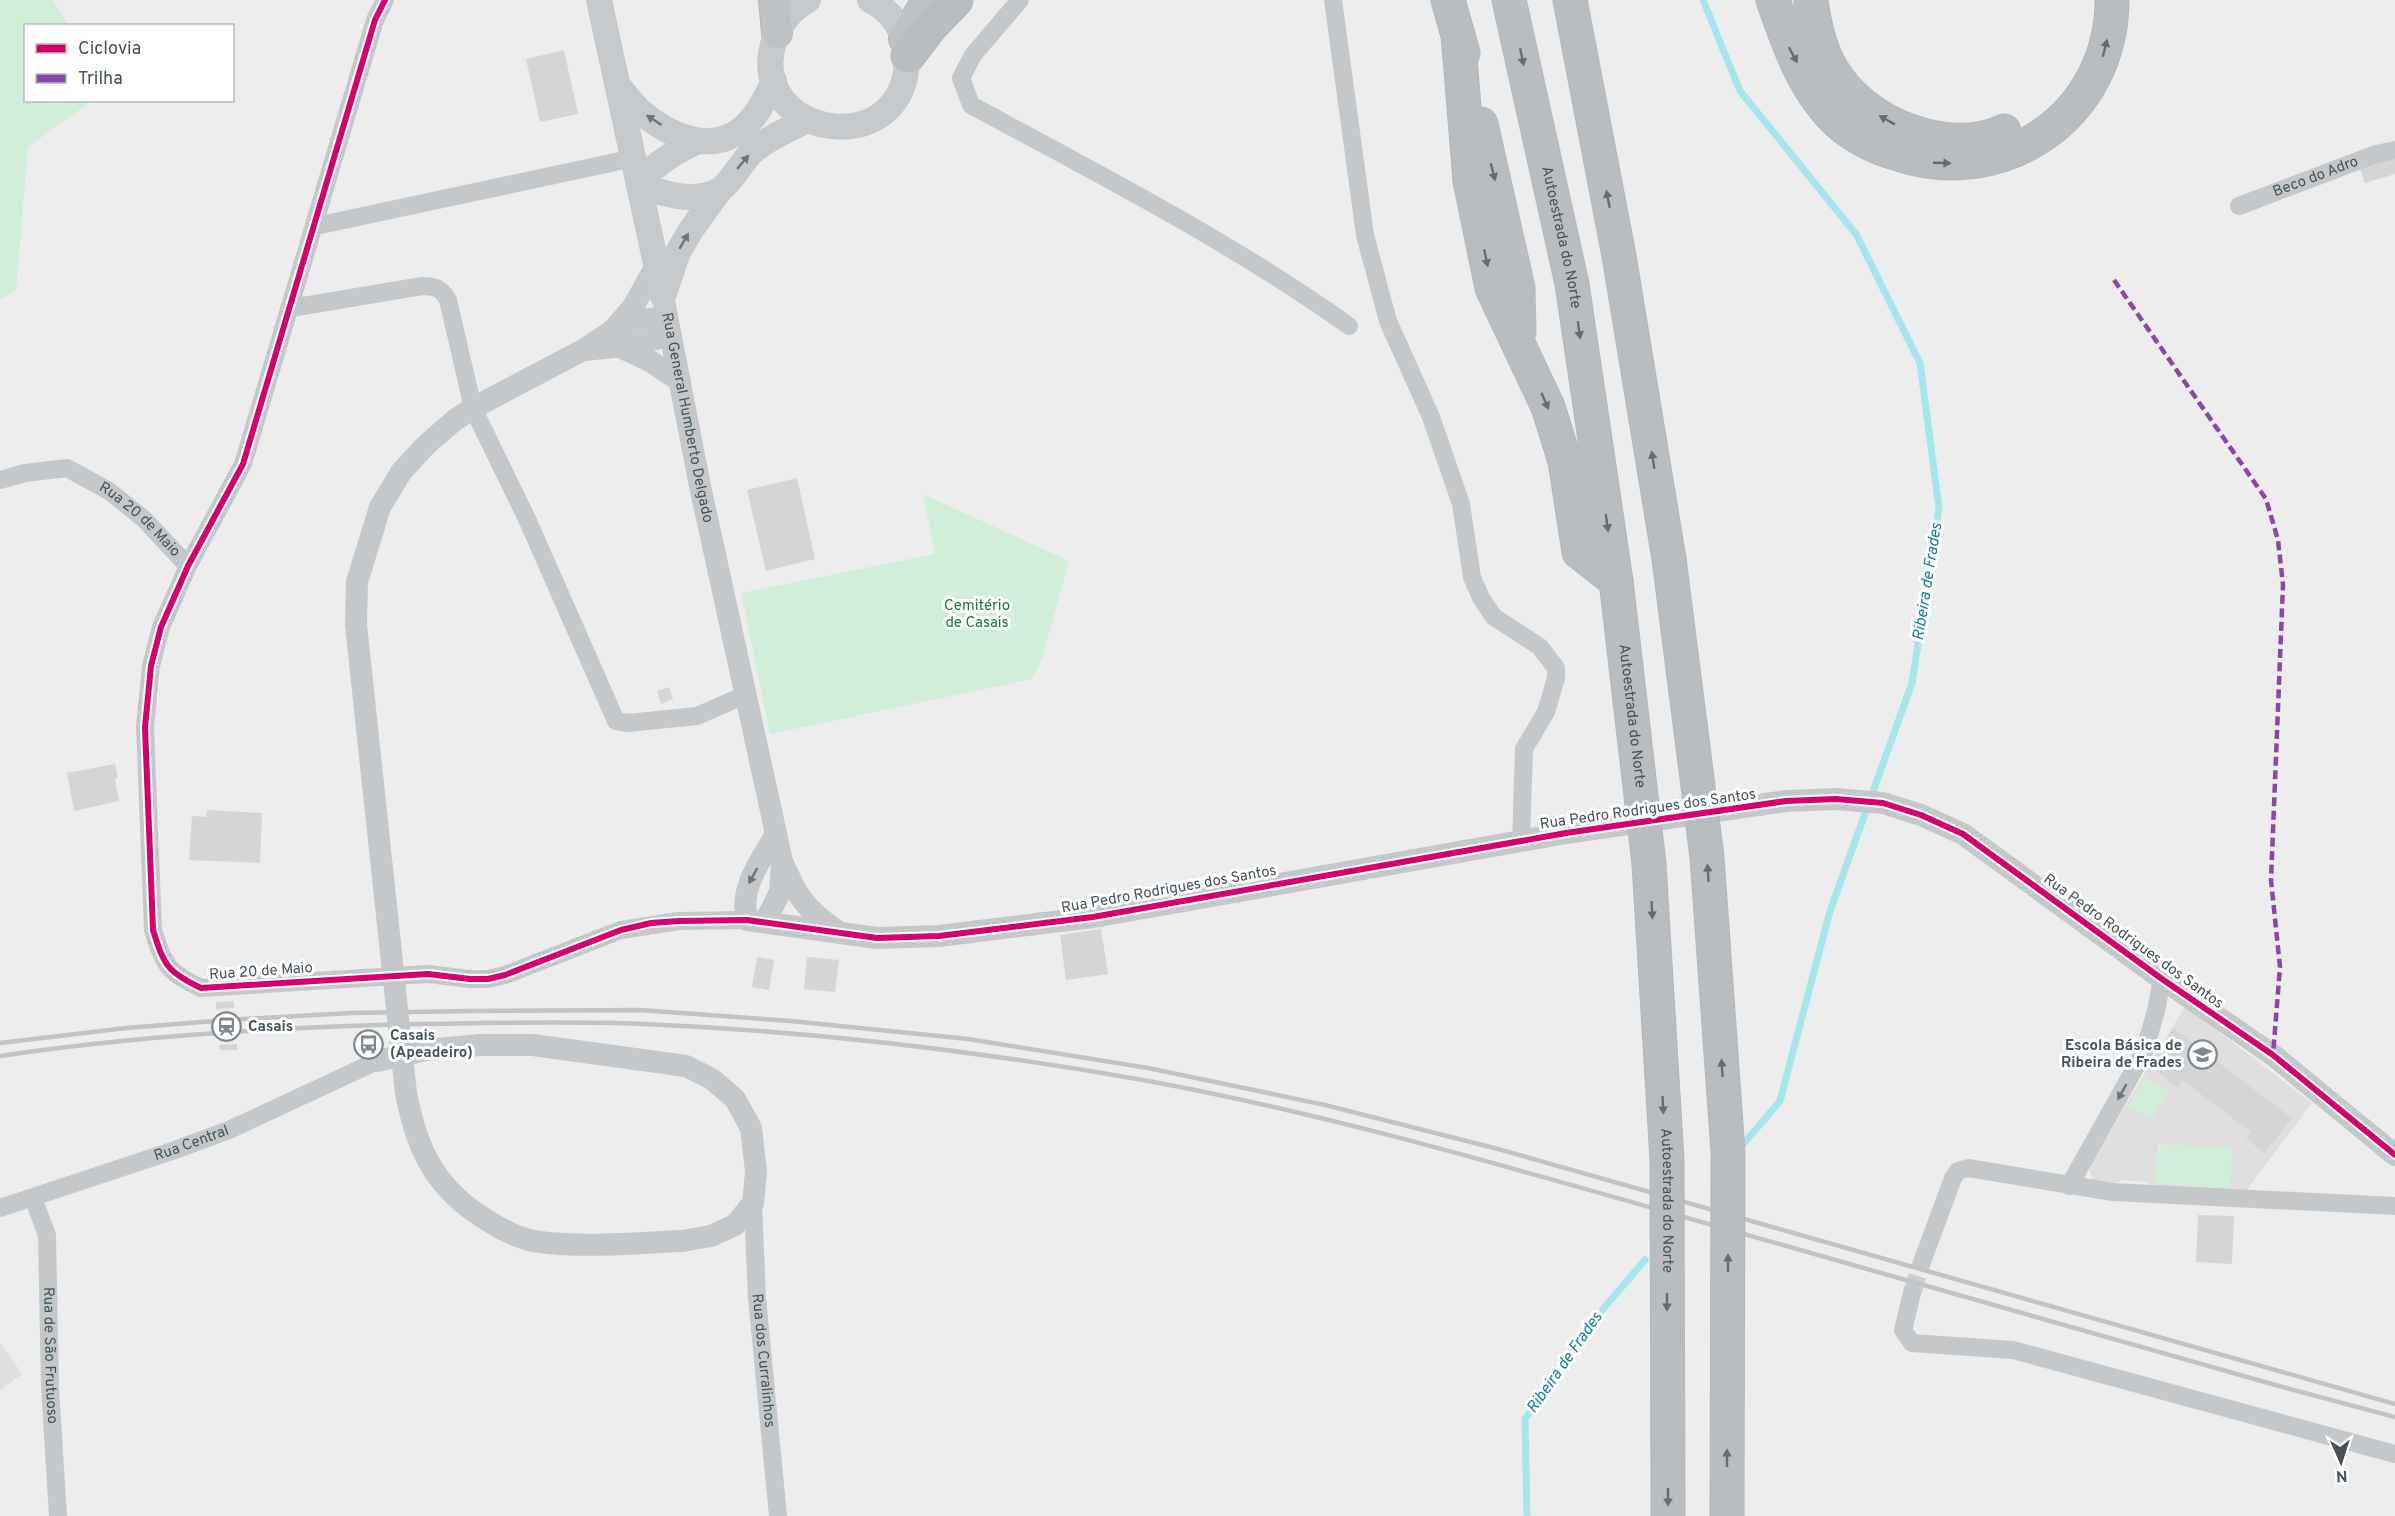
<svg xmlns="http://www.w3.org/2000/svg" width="2395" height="1516" viewBox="0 0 2395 1516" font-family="Overpass,sans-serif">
<rect width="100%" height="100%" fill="#eeeded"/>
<path fill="#e0dedf" d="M2185 1006 2312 1103 2246 1191 2151 1187 2148 1182 2122 1180 2115 1184 2094 1183 2089 1167Z
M0 1342 22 1374 0 1390Z"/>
<path fill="#d1eed9" d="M0 0H53L69 25 26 26V100L92 101 28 147 16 291 0 299Z
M923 494 1069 561 1042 659 1032 679 770 734 741 593 935 554Z
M2145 1077 2169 1091 2151 1120 2128 1106Z
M2158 1144 2232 1148 2230 1188 2156 1184Z"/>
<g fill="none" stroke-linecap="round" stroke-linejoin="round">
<path stroke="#a5e5ec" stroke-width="7" d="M1703 0 1740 91 1856 234 1920 363 1939 508 1912 683 1830 911 1780 1101 1739 1149
M1527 1516 1525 1419 1597 1316 1645 1260"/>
</g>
<path fill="#d4d5d6" d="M564 50 578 114 540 122 526 59Z
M2395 157V174L2365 183 2360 169Z
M797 478 815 559 766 571 747 490Z
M669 687 673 699 661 704 657 691Z
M115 764 118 778 115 779 119 801 74 811 67 773Z
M207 810 262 813 260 863 189 860 192 816 206 817Z
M1101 929 1108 974 1066 980 1060 935Z
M757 957 774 960 769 990 752 987Z
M807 957 839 960 835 992 804 989Z
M234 1001V1008L216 1009V1002Z
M2173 1028 2292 1118 2265 1153 2246 1139 2251 1132 2182 1080 2177 1087 2150 1066Z
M237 1044V1050H220L219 1045Z
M2198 1215 2234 1216 2232 1264 2196 1262Z"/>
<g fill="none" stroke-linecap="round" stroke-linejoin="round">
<path stroke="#ccced0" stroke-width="18" stroke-dasharray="18 9" stroke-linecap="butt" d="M1912 1293 1922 1262"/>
<defs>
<path id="trunk" d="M774 0 777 33
M904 39 927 0"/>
<g id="motorway">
<path d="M1448 0 1463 53"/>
<path id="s7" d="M1509 0 1572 284 1616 581"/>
<path d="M1570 0 1619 256 1669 559"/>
<path d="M1773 0C1788 43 1804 91 1839 123 1855 137 1875 147 1895 153 2003 191 2112 115 2112 0"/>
<path d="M1811 0C1814 24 1819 48 1832 70 1863 123 1947 158 2004 131"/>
<path d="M1458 34 1470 181 1492 288 1548 407 1565 461 1579 552 1616 581"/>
<path d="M908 56 931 26 956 0"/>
<path d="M1481 124 1518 288 1519 332"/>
</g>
</defs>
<use href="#trunk" stroke="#b3b8bd" stroke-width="32"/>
<use href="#motorway" stroke="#b3b8bd" stroke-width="35"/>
<g stroke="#c5c8ca" stroke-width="18">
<path d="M385 0 375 20 243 464 188 566 161 627 151 666 145 727 153 930C164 965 167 972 201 988L428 974 470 979H488L505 975 621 930 679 921 747 920"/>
<path d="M1020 0 973 55 961 78 971 105C1098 174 1230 241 1349 326"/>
<path d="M1333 0 1365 235 1388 321 1431 417 1461 504 1472 577 1481 598 1494 617 1540 647 1556 668V678L1546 712 1524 749 1521 841"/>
<path id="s1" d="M2239 206 2376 154 2395 150"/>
<path d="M316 226 634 158"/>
<path d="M291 308 422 286C435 286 441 288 448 300L473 408 527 519 616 721 628 723 697 716 745 695"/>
<path id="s2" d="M0 480 25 473 67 468 109 491 144 519 188 566"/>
<path d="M2069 1186 2144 1052 2156 1011 2162 979"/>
<path id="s3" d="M33 1198 47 1235 50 1387 58 1516"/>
<path id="s4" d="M753 1203 757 1298 778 1516"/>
<path id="s5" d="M0 1208 172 1151 229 1130 377 1061"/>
<path d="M1922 1262 1953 1178 1958 1171 1968 1168 2113 1192 2395 1206"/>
<path d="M1912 1293 1903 1330 1912 1343 2013 1350 2395 1454"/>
</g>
<g stroke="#c5c8ca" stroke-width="22">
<path id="s6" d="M663 296 700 486 782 861C797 896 804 908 836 930"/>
<path d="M614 329 633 307 656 266"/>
<path d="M620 347 650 361 680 381"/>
<path d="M584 350 634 345 671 335"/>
<path d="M455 420 473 408 583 350 612 331 638 321 667 316"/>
<path d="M775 836C760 862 739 888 747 920L877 938 939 936 1093 917 1566 833 1786 801 1836 799 1883 803 1921 815 1963 834 2162 979 2273 1055 2395 1155"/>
<path d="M765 922 780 892 782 864"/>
<path d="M377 1061 426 1050 480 1045H533L686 1066 712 1079 735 1099 751 1128 756 1172 753 1203 735 1225 711 1236 682 1241"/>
</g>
<path stroke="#c5c9cc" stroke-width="26" d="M599 0 663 296
M808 0C792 8 780 24 774 41 745 137 905 165 907 59 908 34 891 10 870 0
M619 87C626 95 632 104 640 111 667 135 713 156 744 127 758 115 766 97 774 81
M639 182C659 195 695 203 718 191 729 185 742 162 751 153 767 138 788 130 807 120
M639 182C657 163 674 152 698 141
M663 296 678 252 691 230 719 191"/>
<use href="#trunk" stroke="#bec2c5" stroke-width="30"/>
<use href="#motorway" stroke="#b8bdc1" stroke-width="33"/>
<path stroke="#c1c3c4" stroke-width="4.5" d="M0 1043 126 1028 227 1020 351 1013 470 1011 640 1010 791 1021 968 1039 1148 1068 1325 1105 1498 1149 2395 1404
M0 1056C139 1035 280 1027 420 1024 494 1023 569 1021 643 1024 810 1031 978 1051 1143 1080 1324 1113 1501 1165 1677 1215 1880 1272 2083 1330 2286 1388L2395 1417"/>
<defs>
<g id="motorway-bridge">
<path d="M1669 559 1707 857 1728 1152 1727 1516"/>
<path id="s8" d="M1616 581 1649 864 1667 1160 1668 1516"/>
</g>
</defs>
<use href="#motorway-bridge" stroke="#b3b8bd" stroke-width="35" stroke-linecap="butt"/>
<path stroke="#c5c8ca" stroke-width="22" d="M455 420 427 444 402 471 380 507 357 582 356 625 406 1093C417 1152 437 1191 490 1222 504 1231 523 1240 540 1242 587 1248 635 1243 682 1241"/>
<use href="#motorway-bridge" stroke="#b8bdc1" stroke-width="33"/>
<path stroke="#8e44ad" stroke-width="4.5" stroke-dasharray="9 4.5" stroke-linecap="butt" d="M2114 280 2266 499 2278 540 2283 585 2271 880 2280 967 2273 1055"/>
<defs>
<path id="cycleway" d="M385 0 375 20 243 464 188 566 161 627 151 666 145 727 153 930C164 965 167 972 201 988L428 974 470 979H488L505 975 621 930 651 923 679 921 747 920 877 938 939 936 1093 917 1566 833 1786 801 1836 799 1883 803 1921 815 1963 834 2162 979 2273 1055 2395 1155"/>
</defs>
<use href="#cycleway" stroke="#fff" stroke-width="10"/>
<use href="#cycleway" stroke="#d6006c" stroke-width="6"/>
</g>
<defs><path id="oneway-solid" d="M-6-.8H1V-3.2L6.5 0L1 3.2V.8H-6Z" transform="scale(1.5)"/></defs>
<g fill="#626d74">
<use href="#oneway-solid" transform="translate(2105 48) rotate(-76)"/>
<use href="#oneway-solid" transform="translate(1793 55) rotate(62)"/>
<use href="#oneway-solid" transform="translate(1522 57) rotate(78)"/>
<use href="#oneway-solid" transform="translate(1887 120) rotate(-151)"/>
<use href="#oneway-solid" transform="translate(1942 163) rotate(2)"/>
<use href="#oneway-solid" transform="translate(1493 172) rotate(76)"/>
<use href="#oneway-solid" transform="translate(1608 199) rotate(-101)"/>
<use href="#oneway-solid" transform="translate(1486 258) rotate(78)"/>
<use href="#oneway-solid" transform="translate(1579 330) rotate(82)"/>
<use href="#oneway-solid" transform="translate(1545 401) rotate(66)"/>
<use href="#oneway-solid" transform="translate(1653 460) rotate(-99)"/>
<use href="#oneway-solid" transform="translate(1607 523) rotate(82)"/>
<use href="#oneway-solid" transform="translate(1708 873) rotate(-94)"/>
<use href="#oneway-solid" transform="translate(1652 910) rotate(87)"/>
<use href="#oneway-solid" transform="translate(1722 1068) rotate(-94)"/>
<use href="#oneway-solid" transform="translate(1663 1105) rotate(87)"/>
<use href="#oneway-solid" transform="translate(1728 1263) rotate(-90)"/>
<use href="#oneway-solid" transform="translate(1667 1302) rotate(90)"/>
<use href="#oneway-solid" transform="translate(1727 1458) rotate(-90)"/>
<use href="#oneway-solid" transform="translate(1668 1497) rotate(90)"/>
</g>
<g fill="#6b767c">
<use href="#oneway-solid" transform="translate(654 120) rotate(-147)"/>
<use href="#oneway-solid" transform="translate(743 162) rotate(-50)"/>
<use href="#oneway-solid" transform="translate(684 241) rotate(-60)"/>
</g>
<g fill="#6b757c">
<use href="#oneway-solid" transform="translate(753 876) rotate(118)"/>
<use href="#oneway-solid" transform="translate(2122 1092) rotate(119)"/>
</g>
<defs>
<symbol id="station-ring" viewBox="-11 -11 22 22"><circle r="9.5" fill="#fff" stroke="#80888d" stroke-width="1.5"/><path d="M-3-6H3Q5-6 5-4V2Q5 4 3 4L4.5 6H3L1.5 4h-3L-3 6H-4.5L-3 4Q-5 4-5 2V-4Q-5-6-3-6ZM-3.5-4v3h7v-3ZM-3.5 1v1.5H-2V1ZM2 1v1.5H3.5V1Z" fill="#80888d"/></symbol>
<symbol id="bus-ring" viewBox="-11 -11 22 22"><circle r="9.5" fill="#fff" stroke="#80888d" stroke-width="1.5"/><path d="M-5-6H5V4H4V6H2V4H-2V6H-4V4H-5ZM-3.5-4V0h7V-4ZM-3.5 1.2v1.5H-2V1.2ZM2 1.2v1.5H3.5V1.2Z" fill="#80888d"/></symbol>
<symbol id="school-ring" viewBox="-11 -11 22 22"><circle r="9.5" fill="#fff" stroke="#80888d" stroke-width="1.5"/><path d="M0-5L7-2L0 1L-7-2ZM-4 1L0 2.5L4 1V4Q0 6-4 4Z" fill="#80888d"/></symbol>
</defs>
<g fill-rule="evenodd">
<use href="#station-ring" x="210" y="1010" width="33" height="33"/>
<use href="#bus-ring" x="352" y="1028" width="33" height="33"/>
<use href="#school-ring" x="2186" y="1038" width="33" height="33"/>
</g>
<g text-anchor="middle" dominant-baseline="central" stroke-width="6" stroke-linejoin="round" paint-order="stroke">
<g font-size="15" fill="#45525a" stroke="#fff">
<text stroke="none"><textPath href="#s1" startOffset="82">Beco do Adro</textPath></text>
<text stroke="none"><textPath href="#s7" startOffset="243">Autoestrada do Norte</textPath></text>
<text stroke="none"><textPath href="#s6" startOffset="124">Rua General Humberto Delgado</textPath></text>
<text stroke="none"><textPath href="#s2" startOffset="158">Rua 20 de Maio</textPath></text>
<text stroke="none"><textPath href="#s8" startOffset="136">Autoestrada do Norte</textPath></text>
<text transform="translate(1648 810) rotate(-8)">Rua Pedro Rodrigues dos Santos</text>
<text transform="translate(1169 890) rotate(-10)">Rua Pedro Rodrigues dos Santos</text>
<text transform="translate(2133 942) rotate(36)">Rua Pedro Rodrigues dos Santos</text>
<text transform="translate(261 972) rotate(-4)">Rua 20 de Maio</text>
<text stroke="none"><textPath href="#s5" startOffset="202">Rua Central</textPath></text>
<text stroke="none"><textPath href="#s8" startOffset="622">Autoestrada do Norte</textPath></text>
<text stroke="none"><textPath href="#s3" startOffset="160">Rua de São Frutuoso</textPath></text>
<text stroke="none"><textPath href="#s4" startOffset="158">Rua dos Curralinhos</textPath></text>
</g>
<g font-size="15" fill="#167b3d" stroke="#fff">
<text x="977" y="606">Cemitério<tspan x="977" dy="17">de Casais</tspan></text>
</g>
<g font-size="15" font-weight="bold" fill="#45525a" stroke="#fff" text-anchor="start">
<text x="248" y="1027">Casais</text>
<text x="390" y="1036">Casais<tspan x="390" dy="17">(Apeadeiro)</tspan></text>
<text x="2182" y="1046" text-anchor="end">Escola Básica de<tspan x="2182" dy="17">Ribeira de Frades</tspan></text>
</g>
<g font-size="16" font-style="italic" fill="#0c8390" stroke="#fff">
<text transform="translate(1928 582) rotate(-81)">Ribeira de Frades</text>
<text transform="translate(1565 1363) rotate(-55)">Ribeira de Frades</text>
</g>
</g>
<rect x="24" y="24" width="210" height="78" fill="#ffffff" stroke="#b5babd" stroke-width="1.5"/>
<rect x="36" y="44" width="30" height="9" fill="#d6006c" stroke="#b5babd" stroke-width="1.5"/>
<text x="78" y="54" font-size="18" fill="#45525a">Ciclovia</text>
<rect x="36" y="74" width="30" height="9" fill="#8e44ad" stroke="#b5babd" stroke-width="1.5"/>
<text x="78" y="84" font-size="18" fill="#45525a">Trilha</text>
<g transform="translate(2341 1462) rotate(177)" stroke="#ffffff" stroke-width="4.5" paint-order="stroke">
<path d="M0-4.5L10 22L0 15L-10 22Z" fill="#45525a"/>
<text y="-9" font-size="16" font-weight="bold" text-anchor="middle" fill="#45525a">N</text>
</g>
</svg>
